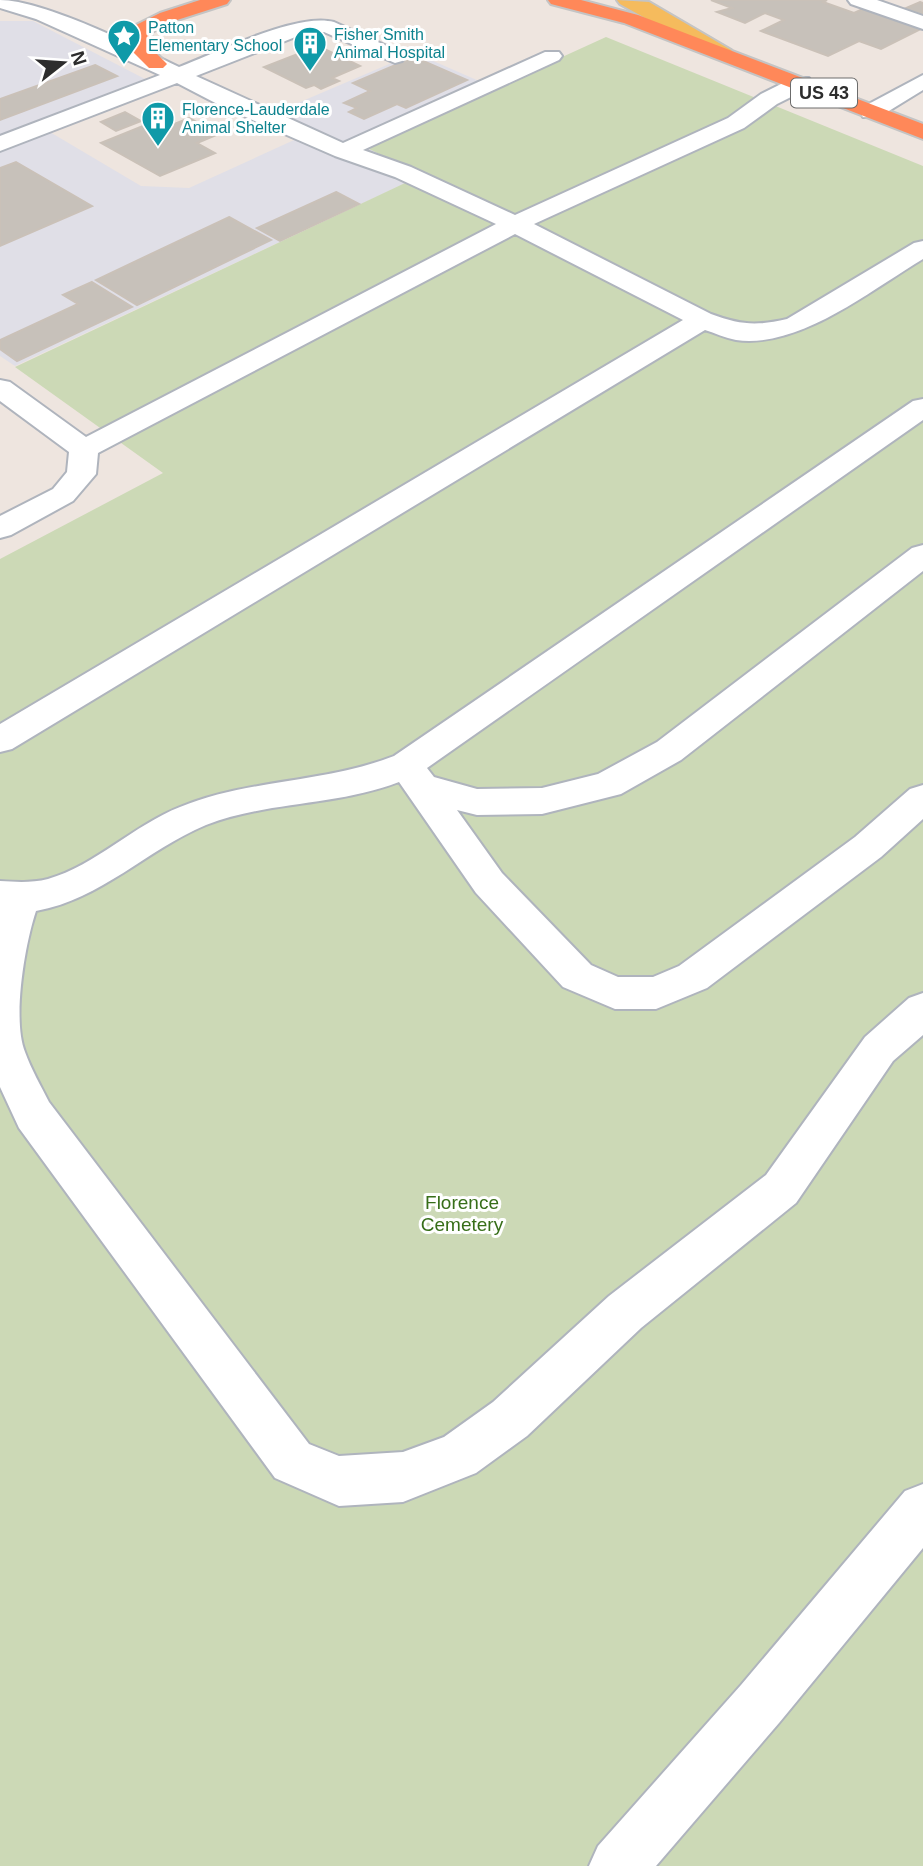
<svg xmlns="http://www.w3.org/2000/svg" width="923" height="1866" viewBox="0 0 923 1866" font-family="Helvetica,sans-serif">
<rect width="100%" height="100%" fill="#eee5df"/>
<path fill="#e0dfe7" d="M0 21H33L145 79 33 122 141 186 189 188 316 130 279 111 415 53 495 88 366 147 423 175 15 366 0 356Z"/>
<path fill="#ccd9b6" d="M606 37 923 166V1866H0V559L163 473 15 367 422 175 365 147Z"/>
<path fill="#c7c1ba" stroke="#cac1b8" stroke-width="2" d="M711 0H827L823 2 854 13 867 7 923 28 881 49 859 41 828 56 761 31 784 20 765 13 745 23 717 12 732 8Z
M920 2 923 3V16L904 9Z
M318 46 360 66 332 78 339 81 321 89 314 85 306 88 264 67Z
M414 57 467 80 406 108 397 104 364 119 349 112 357 108 344 103 370 91 353 83Z
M95 65 117 76 0 120V99Z
M125 112 141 121 116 131 101 122Z
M189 118 219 134 197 143 215 153 160 176 101 143 155 121 167 127Z
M16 162 92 206 0 246V168Z
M336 192 359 204 280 241 257 228Z
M229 217 271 240 137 305 96 280Z
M92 282 132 307 17 361 0 349V340L78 304 63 295Z"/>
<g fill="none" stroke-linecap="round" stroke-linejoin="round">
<defs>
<path id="minor" d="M0 0C43 0 138 47 179 67 216 53 297 12 334 22L402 53 405 57 402 61 395 63 324 32 303 34 196 76 343 143 545 52H559L562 56 559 60 363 150 411 167 515 215 728 118 761 94 793 78H809L812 83 809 88 777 104 744 128 534 224 711 314C741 325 756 326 787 319L914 243 923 241V259C871 290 799 349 736 340 725 338 715 333 705 330L12 749 0 752V724L683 320 515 234 98 453 96 474 73 501 11 535 0 538V516L53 489 67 472 69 452 0 401V380L10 382 86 437 496 224 395 177 335 156 225 108 177 83 0 151V136L160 75 36 19 0 8Z
M848 0H877L923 16V29L851 4Z
M923 75V90L879 117H863L860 112 863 107Z
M923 399V420L427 768 434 777 477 789 542 788 598 774 657 742 912 548 923 545V571L681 760 621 794 542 814 477 815 457 810 502 873 591 965 618 977H653L679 966 855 837 910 789 923 785V819L881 857 707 988 656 1009H615L563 987 476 893 399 782C337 806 268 801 206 825 146 850 102 899 36 911 25 944 12 1019 25 1052 31 1069 41 1086 49 1102L309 1444 339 1456 403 1452 444 1437 493 1402 609 1296 766 1175 865 1037 909 998 923 993V1035L893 1061 796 1203 641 1328 527 1436 476 1473 403 1502 339 1506 275 1478 19 1128 0 1087V881C16 882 32 883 48 879 96 865 134 825 180 807 248 779 325 783 394 756L913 401Z
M923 1484V1548L779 1723 656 1866H589L598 1846 741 1685 905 1491Z"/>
<path id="major" d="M617 0 649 2 731 50 734 54 731 58H717L620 4Z"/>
<path id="highway" d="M200 0H230L227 4 174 21 152 32 149 46 167 64 163 68H149L128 47 136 25 160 13Z
M548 0H581L638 15 923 124V139L624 23 551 4Z"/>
</defs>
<use href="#minor" stroke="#afb4bd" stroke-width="4"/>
<use href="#major" stroke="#c4c4c4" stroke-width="4"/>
<use href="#highway" stroke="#c4c4c4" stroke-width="4"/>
<use href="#minor" fill="#fff" fill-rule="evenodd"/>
<use href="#major" fill="#f5bb5d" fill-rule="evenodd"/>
<use href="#highway" fill="#ff8859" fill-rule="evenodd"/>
</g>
<defs>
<symbol id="sight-pin" viewBox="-11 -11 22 30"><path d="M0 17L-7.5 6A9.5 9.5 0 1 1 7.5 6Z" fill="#0f9aa8" stroke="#fff"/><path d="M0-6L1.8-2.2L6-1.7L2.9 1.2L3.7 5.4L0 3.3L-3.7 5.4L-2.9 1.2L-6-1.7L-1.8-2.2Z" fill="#fff"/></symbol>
<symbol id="building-pin" viewBox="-11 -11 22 30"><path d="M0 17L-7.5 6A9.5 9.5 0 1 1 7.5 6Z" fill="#0f9aa8" stroke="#fff"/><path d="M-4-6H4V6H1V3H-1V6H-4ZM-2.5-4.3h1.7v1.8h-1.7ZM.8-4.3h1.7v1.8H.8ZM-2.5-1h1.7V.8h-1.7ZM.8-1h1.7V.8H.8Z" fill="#fff"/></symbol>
</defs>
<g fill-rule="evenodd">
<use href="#sight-pin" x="105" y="17" width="38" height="52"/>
<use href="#building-pin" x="291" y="24" width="38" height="52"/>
<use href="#building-pin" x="139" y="99" width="38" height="52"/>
</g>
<g text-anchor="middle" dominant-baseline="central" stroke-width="6" stroke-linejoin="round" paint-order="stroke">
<g font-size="16" fill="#0d838f" stroke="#fff" text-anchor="start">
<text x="148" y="27">Patton<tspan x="148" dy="18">Elementary School</tspan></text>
<text x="334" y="34">Fisher Smith<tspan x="334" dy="18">Animal Hospital</tspan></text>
<text x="182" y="109">Florence-Lauderdale<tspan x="182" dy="18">Animal Shelter</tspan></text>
</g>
<rect fill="#fff" stroke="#6c6c6c" stroke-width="2" x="791" y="78.5" width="66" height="29" rx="5"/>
<g font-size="18" font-weight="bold" fill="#2d2d2d">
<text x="824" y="93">US 43</text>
</g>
<g font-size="19" fill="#376e19" stroke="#fff">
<text x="462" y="1202">Florence<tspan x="462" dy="22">Cemetery</tspan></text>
</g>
</g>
<g transform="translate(63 63) rotate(73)" stroke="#ffffff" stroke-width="5" paint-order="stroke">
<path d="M0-5L12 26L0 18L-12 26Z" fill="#2d2d2d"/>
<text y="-10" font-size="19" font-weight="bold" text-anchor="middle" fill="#2d2d2d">N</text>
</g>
</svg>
